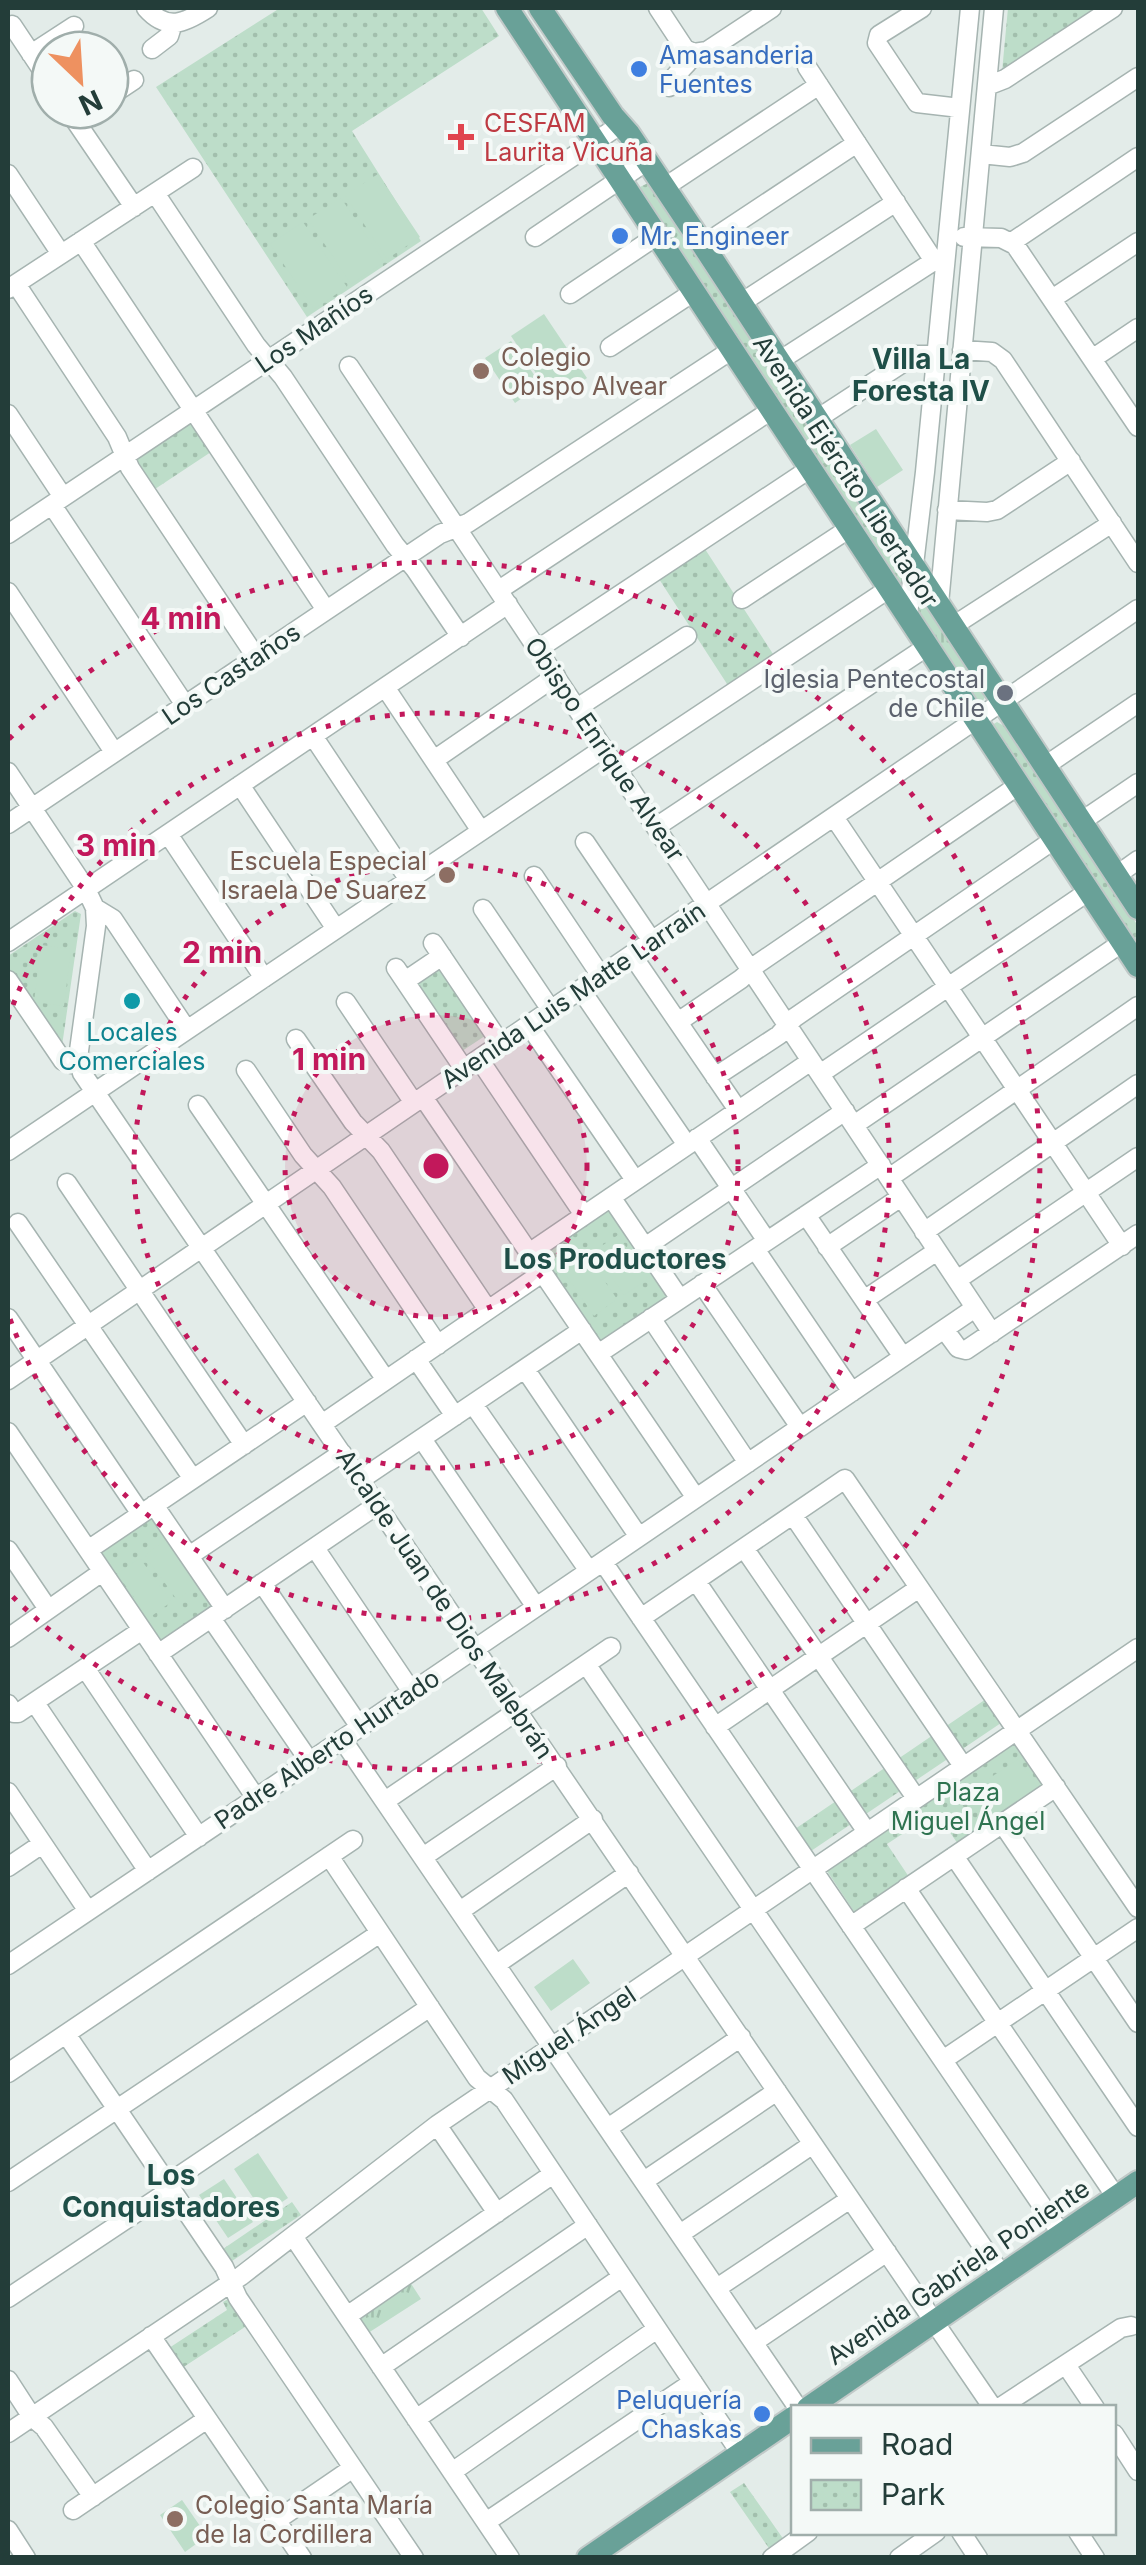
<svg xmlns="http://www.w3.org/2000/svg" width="1146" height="2565" viewBox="0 0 1146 2565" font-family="Inter,sans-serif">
<defs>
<pattern id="grass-tufts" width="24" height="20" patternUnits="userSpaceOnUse" patternTransform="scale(2.5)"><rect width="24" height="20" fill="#bdddc9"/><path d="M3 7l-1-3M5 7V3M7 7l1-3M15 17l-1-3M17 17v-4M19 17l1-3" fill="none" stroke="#a2bfad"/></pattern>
<pattern id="park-dots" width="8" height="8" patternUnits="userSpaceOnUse" patternTransform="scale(2.5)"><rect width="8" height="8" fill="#bdddc9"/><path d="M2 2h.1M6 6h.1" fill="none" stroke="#a2bfad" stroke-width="1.8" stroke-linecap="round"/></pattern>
</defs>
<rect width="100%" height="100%" fill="#e3ece9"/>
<path fill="url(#grass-tufts)" d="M917 594 922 595 984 691 985 697 981 704 975 705 914 619Z
M408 2279 421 2299 365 2335 353 2316Z"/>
<path fill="url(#park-dots)" d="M280 8H481L499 36 352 131 421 241 307 317 156 87Z
M1008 8H1100L1002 72Z
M648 183 656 187 909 571 904 595 638 188Z
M192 422 214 450 152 491 135 465 138 458Z
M705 549 775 657 729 687 659 579Z
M997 722 1006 727 1138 926V956L992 725Z
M75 911 81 914 62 1046H58L8 970V956Z
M441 964 488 1034 459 1053 412 983Z
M612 1206 670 1297 605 1340 596 1338 540 1257 542 1248Z
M153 1511 217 1607 160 1645 96 1549Z
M986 1699 1001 1723 811 1851 795 1829Z
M1013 1742 1046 1789 960 1847 936 1812 887 1844 911 1880 857 1916 825 1868Z
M292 2202 301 2215 232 2261 223 2249Z
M230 2298 248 2325 182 2368 169 2348 227 2310 223 2302Z
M744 2483 796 2557H775L730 2492Z"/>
<path fill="#bdddc9" d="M378 174 420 237 387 259 345 195Z
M341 198 384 262 351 284 308 219Z
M303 222 347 287 314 309 270 244Z
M544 314 587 378 554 400 511 336Z
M511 341 541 385 515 403 485 358Z
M876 429 903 470 877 487 850 445Z
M41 945 71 949 64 1006 34 1002Z
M618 1235 648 1279 624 1295 594 1251Z
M587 1256 617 1299 594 1316 564 1272Z
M167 1539 199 1584 177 1600 145 1555Z
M140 1558 171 1602 149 1618 117 1574Z
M1018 1759 1037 1787 990 1818 972 1790Z
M573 1959 590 1983 551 2011 534 1987Z
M258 2153 288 2198 264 2214 234 2169Z
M224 2179 253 2222 228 2238 199 2195Z
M182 2500 207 2536 185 2552 160 2515Z"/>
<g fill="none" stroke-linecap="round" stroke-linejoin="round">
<defs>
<path id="minor" d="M146 8C167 32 185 23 208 8
M658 8 685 49 694 53
M922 8 879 35 877 43 917 103 960 108
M12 25 50 82
M152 49 169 36 173 23
M31 54 74 26
M807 67 934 261
M987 86 1005 79 1113 8
M669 87C673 73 688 67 694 53L707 51 772 8
M110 96 134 80
M68 110 134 207
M981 154 1010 157 1023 153 1138 77
M8 174 61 254
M665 187 819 85
M155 193 256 345 283 377 395 545 415 569 461 637
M535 237 647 161
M964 237 1001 238 1015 245 1138 427
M81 241 326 610
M1012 242 1138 157
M703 245 857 143
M16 284 117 437 130 468 256 657
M8 289 193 168
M570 294 658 235
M1052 299 1138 242
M741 303 896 202
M610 347 695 291
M962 350 992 352 1003 360 1138 563
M1092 359 1138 328
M779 361 934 261 944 262
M349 366 992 1333
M8 414 63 497
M817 419 915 355H937
M52 505 185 705
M947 510 987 512 997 510 1071 461
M8 534 620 125
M499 590 773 409
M8 592 114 752
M742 599 850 528
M939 604 994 8
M908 615 925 472 970 8
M953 626 1112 523
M538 649 811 468
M385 687 481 831
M577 708 687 636
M313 736 409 880
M434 760 556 676
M1045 766 1138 703
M618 769 890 588
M8 772 86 889 95 908 96 926 78 1058 82 1073 993 2408
M240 785 336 929
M834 817 1122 1246
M1082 821 1138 783
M8 824 440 534 468 523 733 349
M656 827 928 646
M168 834 264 978
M585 842 652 941
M1117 875 1138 860
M534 876 601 976
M95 908 113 919 187 1030
M483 909 551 1010
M8 942 508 604
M433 943 501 1044
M632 955 738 1110
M396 968 464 1069
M8 980 63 1061 71 1064H78
M405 981 442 956
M581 990 687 1145
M346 1002 414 1103
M678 1022 741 979 756 965 1019 785
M529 1025 635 1180
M296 1039 353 1122 381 1151 488 1310
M479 1059 584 1215
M246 1070 303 1155 332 1187 438 1345
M820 1074 1089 891
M715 1077 779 1035 794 1018 1055 839
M423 1097 696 1498
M198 1105 386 1380
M854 1125 1123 942
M697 1138 767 1241
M8 1151 604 748
M889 1178 1138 1006
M67 1183 244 1445
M611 1197 680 1299
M806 1215 903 1357
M18 1223 193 1479
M924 1232 1138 1084
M645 1247 845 1111
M827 1247 901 1197
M755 1249 852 1392
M529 1253 811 1061
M957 1280 1138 1157
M702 1284 800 1427
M864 1300 937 1251
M8 1318 141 1514
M651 1318 748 1463
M944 1329 958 1348 966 1350 1138 1234
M598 1354 881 1165
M416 1359 455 1416
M525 1369 639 1537
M8 1380 1138 609
M473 1404 589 1571
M322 1424 542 1273
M8 1432 256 1798
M422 1439 536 1607
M360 1480 582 1330
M154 1505 225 1609
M793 1515 963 1766
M315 1548 412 1692
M744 1548 916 1798
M8 1550 48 1609
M88 1550 307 1402
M189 1556 342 1453
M603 1562 1062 2235
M696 1581 867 1832
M262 1583 360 1727
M211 1618 310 1762
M641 1618 845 1479 1138 1908
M8 1638 102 1572
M158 1654 377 1505
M586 1664 1002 2275
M85 1668 199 1837
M35 1703 148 1871
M8 1704 14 1713H18L142 1630
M715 1727 919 1588
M342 1739 798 2408
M8 1792 88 1911
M385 1801 611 1647
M1002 1823 1138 2023
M329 1856 477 2078 504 2100 741 2454
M954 1856 1138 2127
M423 1857 557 1766
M8 1867 42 1844
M906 1888 1116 2197
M460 1911 593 1819
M851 1926 1056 1787
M497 1964 629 1873
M8 1965 256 1798 975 1308
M66 2034 224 2267 238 2298 414 2558
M943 2060 1138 1928
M8 2073 353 1840
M437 2125 497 2213
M608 2128 741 2037
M644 2181 777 2091
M8 2182 380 1933
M680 2234 813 2144
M293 2236 510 2558
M717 2288 850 2199
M8 2298 161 2196 176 2178 430 2007
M347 2316 553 2174
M151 2336 302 2558
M754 2342 887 2252
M1066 2365 1095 2408
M381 2367 588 2225
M8 2380 32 2417 44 2427 93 2497
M999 2408 1121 2328 1131 2326
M416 2419 622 2277
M8 2433 241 2276 437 2125 1138 1648
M1114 2434 1138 2471
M452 2472 657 2329
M73 2510 207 2419
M277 2520 353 2468
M486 2522 693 2382
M8 2530 26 2558
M961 2532 978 2558
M1078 2532 1095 2558
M772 2558 808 2532
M899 2558 936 2532"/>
<path id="major" d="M507 8 1138 966
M540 8 613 116 629 134 703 245 1138 908
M808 2408 1138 2182
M588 2558 794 2417"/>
</defs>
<use href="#minor" stroke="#a6b4b1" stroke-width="21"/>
<use href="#major" stroke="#c1c9c8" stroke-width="26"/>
<use href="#minor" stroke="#fff" stroke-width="18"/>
<use href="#major" stroke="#69a198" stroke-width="22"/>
</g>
<circle cx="436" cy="1166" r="151" fill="#c2185b" fill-opacity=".12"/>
<g fill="none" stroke="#c2185b" stroke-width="5" stroke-dasharray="5 10">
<circle cx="436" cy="1166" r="151"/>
<circle cx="436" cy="1166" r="302"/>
<path d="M8 1019A453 453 0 1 1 8 1313"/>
<path d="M9 739A604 604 0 1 1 9 1593"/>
</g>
<g fill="#3f7fe0" stroke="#f4f9f7" stroke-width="4">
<circle cx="639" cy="69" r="10"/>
<circle cx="620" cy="236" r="10"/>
<circle cx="762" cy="2414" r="10"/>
</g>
<path fill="#e0444e" stroke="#f4f9f7" stroke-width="4" d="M456 122h10v10h10v10h-10v10h-10v-10h-10v-10h10z"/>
<g fill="#8d6e63" stroke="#f4f9f7" stroke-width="4">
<circle cx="481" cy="371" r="10"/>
<circle cx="447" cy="875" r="10"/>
<circle cx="175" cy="2519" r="10"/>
</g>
<circle fill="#6b7280" stroke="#f4f9f7" stroke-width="4" cx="1005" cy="693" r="10"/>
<circle fill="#0f9aa8" stroke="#f4f9f7" stroke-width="4" cx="132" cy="1001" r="10"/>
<g text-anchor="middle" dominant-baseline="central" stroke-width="8" stroke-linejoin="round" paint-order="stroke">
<g font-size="25" fill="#366cbe" stroke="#f4f9f7" text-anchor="start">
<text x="659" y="55">Amasanderia<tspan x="659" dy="29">Fuentes</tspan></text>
<text x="640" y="236">Mr. Engineer</text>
<text x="742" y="2400" text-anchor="end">Peluquería<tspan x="742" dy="29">Chaskas</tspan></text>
</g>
<g font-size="25" fill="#be3a42" stroke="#f4f9f7" text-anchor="start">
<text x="484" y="123">CESFAM<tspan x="484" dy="29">Laurita Vicuña</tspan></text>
</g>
<g font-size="25" fill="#233d39" stroke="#f4f9f7">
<text transform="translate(314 329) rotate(-34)">Los Mañíos</text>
<text transform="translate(846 471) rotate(57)">Avenida Ejército Libertador</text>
<text transform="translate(231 674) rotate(-34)">Los Castaños</text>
<text transform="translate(605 749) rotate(56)">Obispo Enrique Alvear</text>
<text transform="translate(573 995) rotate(-34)">Avenida Luis Matte Larraín</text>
<text transform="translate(445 1604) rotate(56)">Alcalde Juan de Dios Malebrán</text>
<text transform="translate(327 1749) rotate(-34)">Padre Alberto Hurtado</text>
<text transform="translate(569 2035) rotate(-34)">Miguel Ángel</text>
<text transform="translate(958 2272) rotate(-34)">Avenida Gabriela Poniente</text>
</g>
<g font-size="25" fill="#785e54" stroke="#f4f9f7" text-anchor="start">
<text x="501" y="357">Colegio<tspan x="501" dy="29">Obispo Alvear</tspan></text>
<text x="427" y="861" text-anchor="end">Escuela Especial<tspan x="427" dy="29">Israela De Suarez</tspan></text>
<text x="195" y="2505">Colegio Santa María<tspan x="195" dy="29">de la Cordillera</tspan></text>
</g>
<g font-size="25" fill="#5b616d" stroke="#f4f9f7" text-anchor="end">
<text x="985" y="679">Iglesia Pentecostal<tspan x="985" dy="29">de Chile</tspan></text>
</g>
<g font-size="25" fill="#0d838f" stroke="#f4f9f7">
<text x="132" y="1032">Locales<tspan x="132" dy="29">Comerciales</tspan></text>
</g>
<g font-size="25" fill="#2e7350" stroke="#f4f9f7">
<text x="968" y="1792">Plaza<tspan x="968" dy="29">Miguel Ángel</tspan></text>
</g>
<g font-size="28" font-weight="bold" fill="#1f4f48" stroke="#f4f9f7">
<text x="921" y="359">Villa La<tspan x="921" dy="32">Foresta IV</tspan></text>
<text x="615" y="1259">Los Productores</text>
<text x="171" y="2175">Los<tspan x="171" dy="32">Conquistadores</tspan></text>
</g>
</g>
<circle cx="436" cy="1166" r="15" fill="#c2185b" stroke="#f4f9f7" stroke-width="5"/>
<g font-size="30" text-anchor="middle" font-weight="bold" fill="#c2185b" stroke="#f4f9f7" stroke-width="8" stroke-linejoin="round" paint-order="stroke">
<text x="181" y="629">4 min</text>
<text x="116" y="856">3 min</text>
<text x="222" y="963">2 min</text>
<text x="329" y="1070">1 min</text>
</g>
<rect width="1146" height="2565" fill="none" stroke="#233d39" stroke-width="20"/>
<rect x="791" y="2405" width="325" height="130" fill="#f4f9f7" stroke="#a0aeab" stroke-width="2.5"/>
<rect x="811" y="2438" width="50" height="15" fill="#69a198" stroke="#a0aeab" stroke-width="2.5"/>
<text x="881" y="2455" font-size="30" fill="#233d39">Road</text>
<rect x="811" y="2480" width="50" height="30" fill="url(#park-dots)" stroke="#a0aeab" stroke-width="2.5"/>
<text x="881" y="2505" font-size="30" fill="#233d39">Park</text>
<g transform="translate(80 80) rotate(155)"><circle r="48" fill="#f4f9f7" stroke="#a0aeab" stroke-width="2.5"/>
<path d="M0-8L18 38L0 25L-18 38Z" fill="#ee9160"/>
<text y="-15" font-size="28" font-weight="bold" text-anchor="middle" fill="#233d39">N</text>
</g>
</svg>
